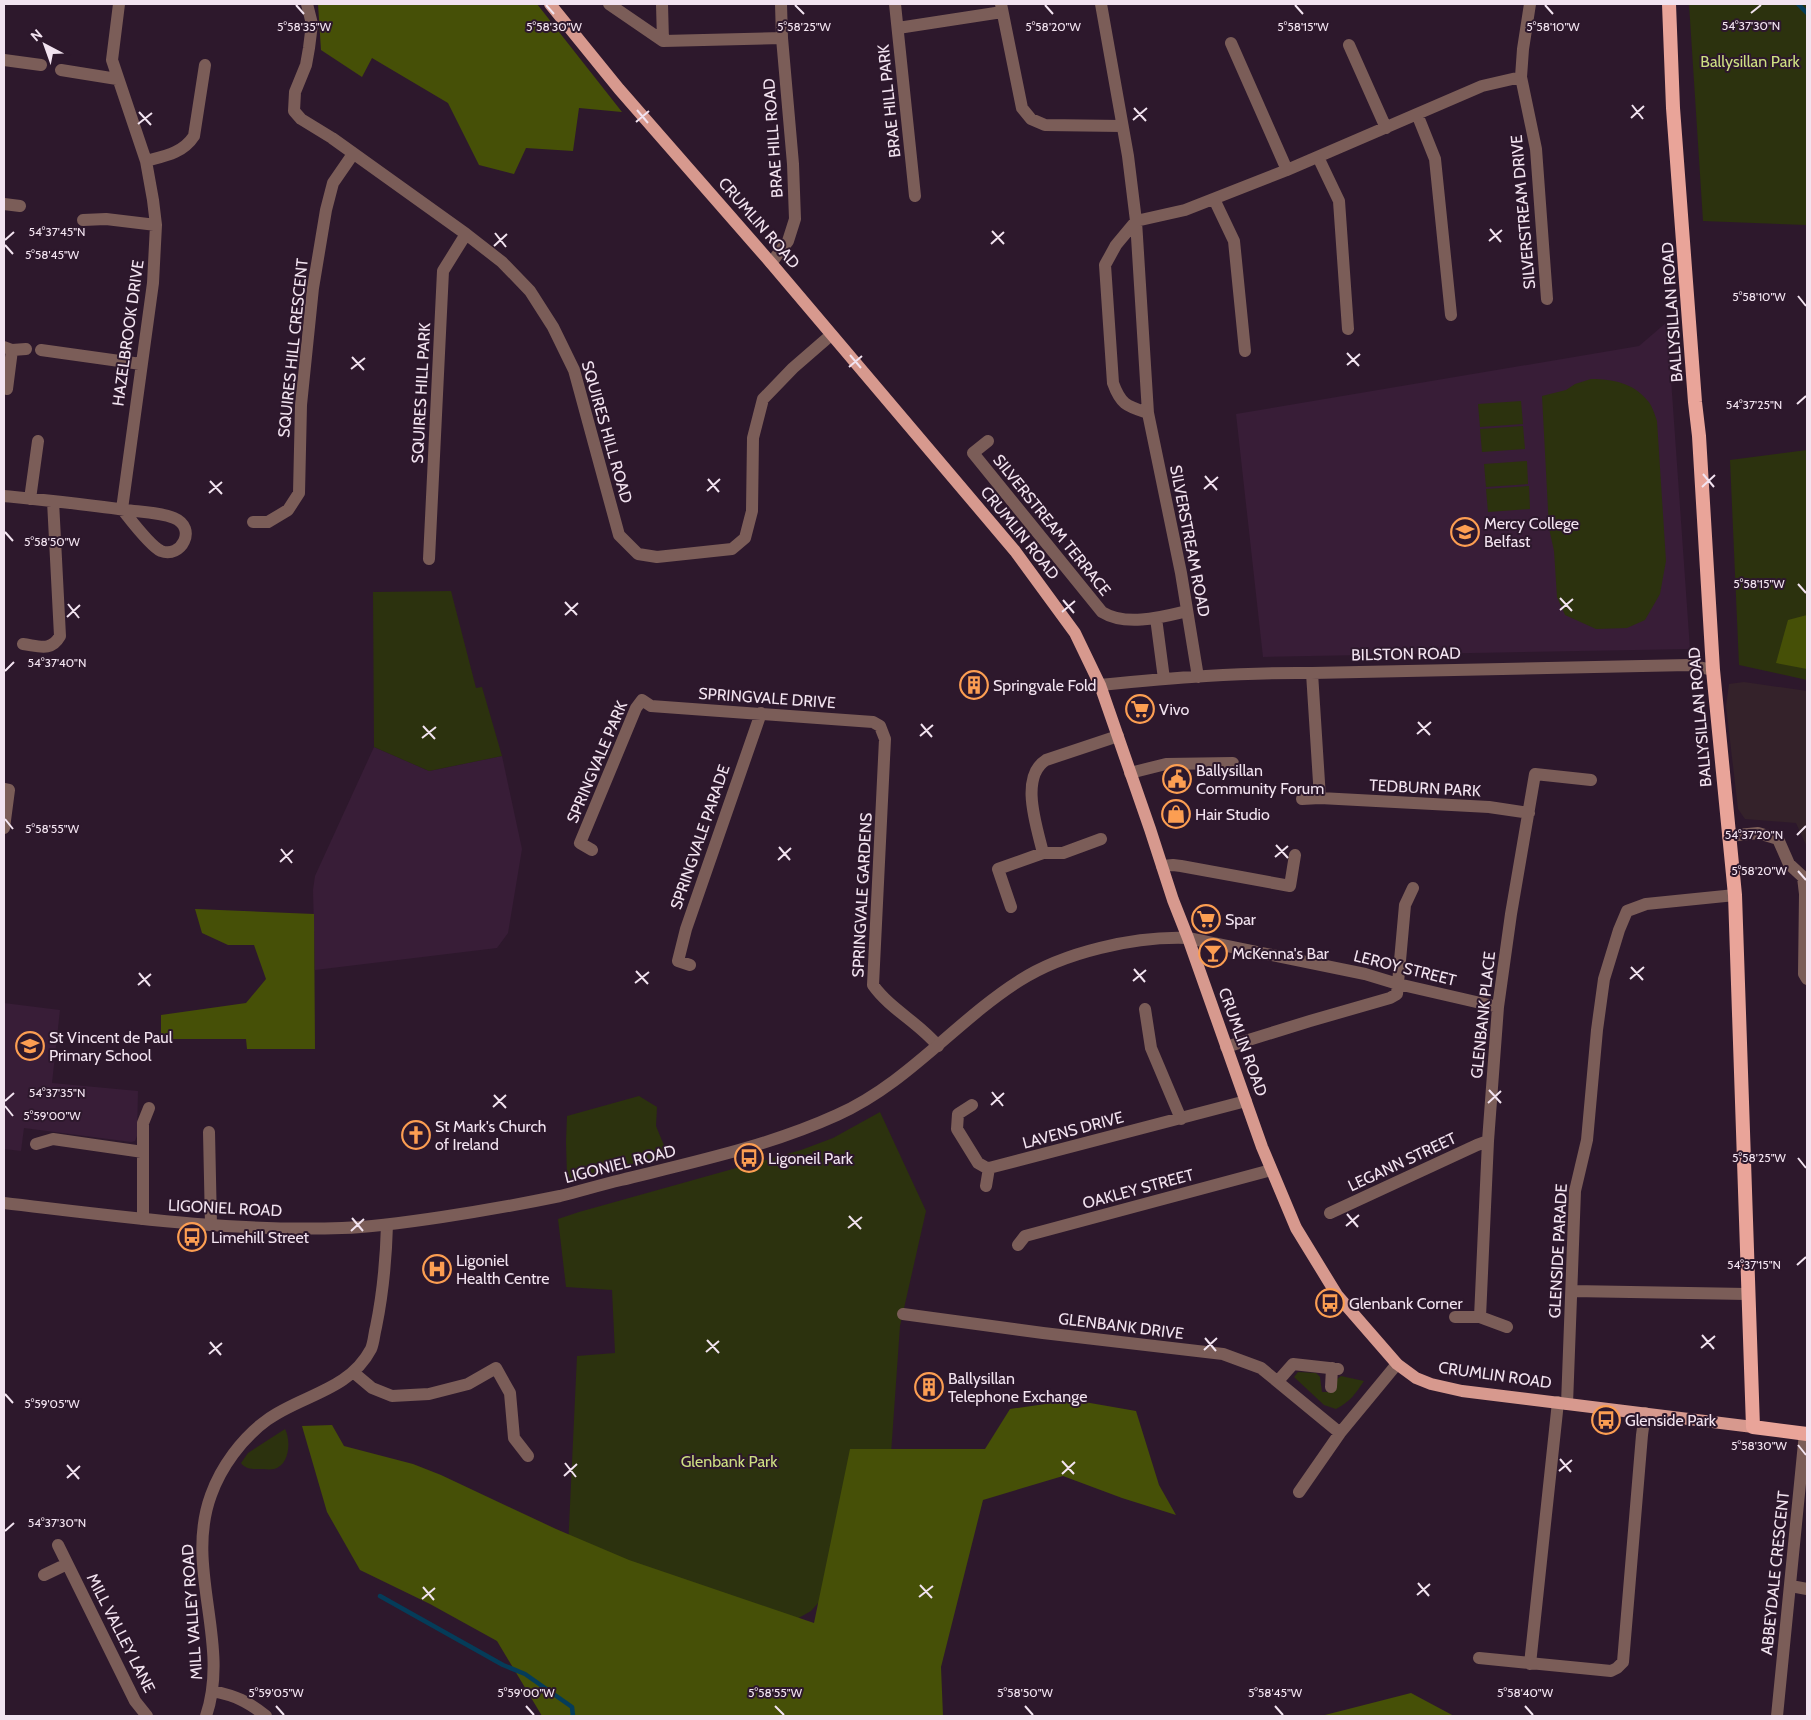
<svg xmlns="http://www.w3.org/2000/svg" width="1811" height="1720" viewBox="0 0 1811 1720" font-family="Cabin,sans-serif">
<rect width="100%" height="100%" fill="#2d182c"/>
<path fill="#34222a" d="M1744 682 1807 691V847L1796 823 1745 819 1738 809 1726 706 1729 684Z"/>
<path fill="#381d37" d="M1667 322 1690 649 1263 657 1236 414 1639 346Z
M374 747 429 771 502 756 522 849 508 933 497 948 315 970 313 890 315 876Z
M4 1003 60 1010 52 1083 138 1091 137 1136 135 1141 131 1142 24 1128 21 1151 4 1149Z"/>
<path fill="#2c320e" d="M1689 4H1807V225L1703 221Z
M1591 379C1613 379 1633 383 1647 400 1652 405 1655 415 1657 421L1666 561 1660 594 1645 620 1627 628 1596 629 1565 615 1557 597 1554 551 1549 528 1542 396 1566 390 1575 384Z
M1521 401 1523 424 1480 427 1478 404Z
M1523 426 1525 449 1482 452 1480 429Z
M1807 450V680L1739 665 1730 460Z
M1527 461 1528 484 1486 487 1484 464Z
M1529 486 1530 509 1488 512 1486 489Z
M451 591 476 688 482 687 502 756 429 771 374 747 373 592Z
M639 1096 657 1107 656 1126 668 1155 572 1179 567 1176 566 1142 567 1116Z
M880 1112 926 1211 900 1326 889 1482 857 1560 811 1611 763 1638 567 1569 577 1356 615 1353 612 1290 566 1287 558 1219 579 1212 801 1150 833 1138Z
M1298 1372 1316 1373 1320 1377 1322 1392H1332L1336 1380 1341 1376 1364 1381C1356 1393 1350 1402 1336 1409L1324 1405 1294 1377Z
M285 1429C291 1440 290 1465 274 1469 270 1470 263 1469 259 1469 252 1469 245 1469 241 1463L248 1453Z"/>
<path fill="#465007" d="M318 4H537L622 112 579 108 573 151 526 148 514 174 479 165 448 103 372 58 362 77 321 50Z
M1807 615V669L1776 663 1788 620Z
M195 909 314 914 315 1049H247L246 1039H161V1015L246 1003 266 979 254 945H228L202 933Z
M1073 1400 1136 1411 1159 1485 1176 1515 1122 1498 1063 1476 983 1500 941 1667 943 1716H542L497 1641 430 1604 360 1570 327 1512 302 1426 332 1425 344 1446 413 1464 441 1475 556 1529 629 1560 814 1623 850 1449H985L1010 1409Z
M1411 1693 1454 1716H1321Z"/>
<g fill="none" stroke-linecap="round" stroke-linejoin="round">
<path stroke="#053c59" stroke-width="4.5" d="M1798 4 1807 13
M380 1596 503 1665 525 1674 572 1707 573 1716"/>
<path stroke="#7b5d58" stroke-width="12" d="M119 4 112 60 146 161 153 200 156 225 153 283 122 509
M307 4 312 24 309 48 306 65 295 92 294 111 301 119 332 138 466 234 502 262 530 291 553 327 574 370 619 535 638 554 657 557 732 549 745 538 752 511 753 438 763 399 793 368 831 335
M609 4 663 41 782 38
M662 4 663 41
M895 4 915 196
M1001 4 1022 108 1031 119 1045 125 1122 126
M1101 4 1128 156 1136 221 1148 413 1181 573 1198 677
M1530 4 1523 49 1521 77 1536 149 1547 299
M898 28 1002 12
M1231 43 1287 170
M1349 45 1386 128
M4 60 41 65
M61 70 117 79
M1417 114 1435 159 1451 315
M1318 157 1339 201 1348 329
M146 161C165 156 183 153 194 136L205 65
M1214 199 1234 241 1245 351
M4 204 20 206
M83 220 106 219 156 225
M771 263 788 241 795 219 793 164 782 38 781 4
M4 347 12 350 26 349
M41 350 141 364
M7 389 12 350
M1148 413C1127 406 1121 405 1113 383L1105 265 1116 245 1136 221 1185 210 1287 170 1482 86 1521 77
M988 441 973 453 1102 612C1126 627 1162 617 1187 611
M4 496C44 500 85 504 125 510 141 512 159 512 174 518 198 528 181 559 161 551 150 546 130 519 122 509
M30 499 38 441
M253 522H268L288 510 299 493 301 405 313 288 326 210 333 183 353 154
M429 559 443 271 466 234
M1156 618 1164 679
M23 644C39 646 51 652 60 636L53 501
M1312 673 1320 798
M1100 685C1171 678 1241 672 1312 673L1689 665 1713 670
M1130 773 1166 764 1233 763
M4 789 9 790 4 828
M1302 799 1320 798 1489 807 1529 813
M1728 836 1758 833 1778 839 1789 864 1803 877 1805 894 1804 974 1807 979
M592 850 580 843 636 708 642 700 651 706 873 722 880 726 885 739 873 985C890 1009 919 1023 938 1046
M1043 853C1037 827 1019 777 1046 760L1118 736
M1162 866 1173 865 1181 866 1290 886 1295 855
M1011 907 998 869 1043 853H1063L1101 839
M1188 938 1365 974 1398 984 1498 1007
M690 965 678 961 686 929 761 713
M1145 1009 1151 1048 1181 1119
M1226 1047 1310 1021 1390 998 1397 994 1405 905 1413 888
M972 1105 958 1114 957 1129 978 1163 985 1167 989 1168 1246 1101
M209 1132 211 1225
M36 1144 53 1139 143 1152
M986 1186 989 1168
M1330 1213 1477 1145 1488 1141
M143 1219V1123L149 1108
M1018 1245 1025 1236 1271 1170
M1572 1291 1747 1294
M903 1314 1043 1333 1223 1354 1261 1368 1340 1433
M1455 1317H1480L1507 1327
M1480 1317 1488 1141 1498 1007 1511 914 1535 774 1591 780
M353 1372 372 1388 392 1396 429 1394 468 1384 496 1368 510 1393 514 1438 528 1456
M1278 1381 1293 1364 1338 1369
M1331 1387 1332 1368
M1567 1404 1575 1191 1587 1140 1597 1030 1604 979 1619 930 1627 911 1646 904 1735 895
M1299 1492 1340 1433 1397 1364
M58 1545 135 1701 147 1716
M44 1575 67 1564
M1791 1586 1807 1589
M1479 1658 1611 1671 1617 1668 1623 1662 1642 1435 1645 1413
M1530 1664 1558 1402
M213 1691C236 1696 247 1701 266 1716
M206 1716C231 1643 184 1568 211 1495 221 1467 242 1438 267 1420 301 1395 349 1391 371 1349 374 1342 374 1334 376 1327 383 1293 386 1259 387 1225
M1777 1716 1805 1433"/>
<path stroke="#7b5d58" stroke-width="12" d="M4 1203C116 1216 229 1232 342 1228 376 1227 409 1222 442 1217 482 1211 521 1204 560 1196 580 1191 600 1185 621 1180 694 1162 769 1146 837 1115 907 1084 956 1021 1019 981 1064 952 1135 936 1188 938"/>
<path stroke="#d7998e" stroke-width="12" d="M550 4 619 89 771 263 1015 551 1075 633 1100 685 1150 829 1173 900 1188 938 1262 1147 1296 1228 1337 1295 1397 1364 1416 1378 1431 1384 1462 1391 1753 1427"/>
<path stroke="#e9a499" stroke-width="14" d="M1669 4 1673 108 1695 402 1699 436 1713 670 1735 895 1753 1427 1807 1434"/>
</g>
<path fill="none" stroke="#f2e3f0" stroke-width="2" d="M296 5 304 14M546 5 554 14M795 5 804 14M1045 5 1053 14M1295 5 1303 14M1545 5 1553 14M1751 13 1761 5M1632 105 1643 119M1134 108 1146 121M637 110 648 123M139 112 151 125M1631 118 1644 106M1133 120 1147 108M636 122 649 111M138 124 152 113M1490 229 1501 242M992 231 1004 244M495 233 506 247M5 240 14 232M1489 241 1502 230M991 244 1004 232M5 245 13 254M494 246 507 234M1798 296 1806 306M1347 353 1359 366M850 355 861 368M352 357 364 370M1347 365 1360 354M849 367 862 356M351 369 365 358M1797 404 1806 396M1703 474 1714 487M1205 476 1217 490M708 479 719 492M210 481 222 494M1702 487 1715 475M1204 489 1218 477M707 491 720 479M209 493 222 482M5 532 13 541M1798 584 1806 593M1560 598 1572 611M1063 600 1074 613M565 602 577 615M68 604 79 618M1560 610 1573 599M1062 612 1075 601M565 615 578 603M67 617 80 605M5 671 14 662M1418 722 1430 735M921 724 932 737M423 726 435 739M1417 734 1431 722M920 736 933 725M422 738 436 727M5 819 13 829M1797 835 1806 826M1276 845 1288 858M779 847 790 860M281 849 292 863M1275 857 1288 846M778 860 791 848M280 862 293 850M1798 871 1806 880M1631 967 1643 980M1134 969 1145 982M636 971 648 984M139 973 150 986M1630 979 1644 967M1133 981 1146 970M635 983 649 972M138 985 151 974M1489 1090 1501 1103M992 1092 1003 1106M494 1095 506 1108M5 1101 14 1093M1488 1103 1501 1091M991 1105 1004 1093M5 1106 13 1116M493 1107 506 1095M1798 1158 1806 1168M1347 1214 1358 1227M849 1216 861 1229M352 1218 363 1231M1346 1226 1359 1215M848 1228 862 1217M351 1231 364 1219M1797 1265 1806 1257M1702 1335 1714 1349M1205 1338 1216 1351M707 1340 719 1353M210 1342 221 1355M1701 1348 1715 1336M1204 1350 1217 1338M706 1352 719 1341M209 1354 222 1343M5 1394 13 1403M1798 1445 1806 1455M1560 1459 1571 1472M1062 1461 1074 1474M565 1463 576 1477M67 1465 79 1479M1559 1471 1572 1460M1062 1474 1075 1462M564 1476 577 1464M67 1478 80 1466M5 1531 14 1523M1418 1583 1429 1596M920 1585 932 1598M423 1587 434 1600M1417 1595 1430 1584M919 1597 933 1586M422 1599 435 1588M276 1706 284 1715M526 1706 534 1715M775 1706 784 1715M1025 1706 1033 1715M1275 1706 1283 1715M1525 1706 1533 1715"/>
<defs>
<symbol id="school-ring" viewBox="-11 -11 22 22"><circle r="9.5" fill="#2d182c" stroke="#fc9e52" stroke-width="1.5"/><path d="M0-5L7-2L0 1L-7-2ZM-4 1L0 2.5L4 1V4Q0 6-4 4Z" fill="#fc9e52"/></symbol>
<symbol id="building-ring" viewBox="-11 -11 22 22"><circle r="9.5" fill="#2d182c" stroke="#fc9e52" stroke-width="1.5"/><path d="M-4-6H4V6H1V3H-1V6H-4ZM-2.5-4.3h1.7v1.8h-1.7ZM.8-4.3h1.7v1.8H.8ZM-2.5-1h1.7V.8h-1.7ZM.8-1h1.7V.8H.8Z" fill="#fc9e52"/></symbol>
<symbol id="supermarket-ring" viewBox="-11 -11 22 22"><circle r="9.5" fill="#2d182c" stroke="#fc9e52" stroke-width="1.5"/><path d="M-6-5.5h2.5l.6 2H6L4.5 2H-2.5L-4.4-4H-6ZM-1.5 3.2a1.3 1.3 0 1 0 .1 0ZM3 3.2a1.3 1.3 0 1 0 .1 0Z" fill="#fc9e52"/></symbol>
<symbol id="civic-ring" viewBox="-11 -11 22 22"><circle r="9.5" fill="#2d182c" stroke="#fc9e52" stroke-width="1.5"/><path d="M-.6-6.5H3V-4.5H.6V-3L4-1V1h2V6H-6V1h2V-1L-.6-3ZM-1.2 2.5V6h2.4V2.5Z" fill="#fc9e52"/></symbol>
<symbol id="shop-ring" viewBox="-11 -11 22 22"><circle r="9.5" fill="#2d182c" stroke="#fc9e52" stroke-width="1.5"/><path d="M-5-2.5h2.3a2.7 3.5 0 0 1 5.4 0H5L5.5 6h-11ZM-1.5-2.5h3a1.5 2.3 0 0 0-3 0Z" fill="#fc9e52"/></symbol>
<symbol id="bar-ring" viewBox="-11 -11 22 22"><circle r="9.5" fill="#2d182c" stroke="#fc9e52" stroke-width="1.5"/><path d="M-6-5H6L.8 .8V4.5H3.5V6h-7V4.5H-.8V.8Z" fill="#fc9e52"/></symbol>
<symbol id="church-ring" viewBox="-11 -11 22 22"><circle r="9.5" fill="#2d182c" stroke="#fc9e52" stroke-width="1.5"/><path d="M-1.2-6h2.4v3.5h3.3v2.4h-3.3V6h-2.4V-.1h-3.3v-2.4h3.3Z" fill="#fc9e52"/></symbol>
<symbol id="bus-ring" viewBox="-11 -11 22 22"><circle r="9.5" fill="#2d182c" stroke="#fc9e52" stroke-width="1.5"/><path d="M-5-6H5V4H4V6H2V4H-2V6H-4V4H-5ZM-3.5-4V0h7V-4ZM-3.5 1.2v1.5H-2V1.2ZM2 1.2v1.5H3.5V1.2Z" fill="#fc9e52"/></symbol>
<symbol id="hospital-ring" viewBox="-11 -11 22 22"><circle r="9.5" fill="#2d182c" stroke="#fc9e52" stroke-width="1.5"/><path d="M-5-5h3v3.5h4V-5h3V5h-3V1.5h-4V5h-3Z" fill="#fc9e52"/></symbol>
</defs>
<g fill-rule="evenodd">
<use href="#school-ring" x="1449" y="516" width="32" height="32"/>
<use href="#building-ring" x="958" y="669" width="32" height="32"/>
<use href="#supermarket-ring" x="1124" y="693" width="32" height="32"/>
<use href="#civic-ring" x="1161" y="763" width="32" height="32"/>
<use href="#shop-ring" x="1160" y="798" width="32" height="32"/>
<use href="#supermarket-ring" x="1190" y="903" width="32" height="32"/>
<use href="#bar-ring" x="1197" y="937" width="32" height="32"/>
<use href="#school-ring" x="14" y="1030" width="32" height="32"/>
<use href="#church-ring" x="400" y="1119" width="32" height="32"/>
<use href="#bus-ring" x="733" y="1142" width="32" height="32"/>
<use href="#bus-ring" x="176" y="1221" width="32" height="32"/>
<use href="#hospital-ring" x="421" y="1253" width="32" height="32"/>
<use href="#bus-ring" x="1314" y="1287" width="32" height="32"/>
<use href="#building-ring" x="913" y="1371" width="32" height="32"/>
<use href="#bus-ring" x="1590" y="1404" width="32" height="32"/>
</g>
<g text-anchor="middle" dominant-baseline="central" stroke-width="4" stroke-linejoin="round" paint-order="stroke">
<g font-size="16" fill="#cddf82" stroke="#2d182c">
<text x="1750" y="61">Ballysillan Park</text>
<text x="729" y="1461">Glenbank Park</text>
</g>
<g font-size="16" fill="#f2e3f0" stroke="#2d182c">
<text transform="translate(889 101) rotate(-96)">BRAE HILL PARK</text>
<text transform="translate(773 138) rotate(-94)">BRAE HILL ROAD</text>
<text transform="translate(1523 212) rotate(-95)">SILVERSTREAM DRIVE</text>
<text transform="translate(759 223) rotate(49)">CRUMLIN ROAD</text>
<text transform="translate(1672 312) rotate(-94)">BALLYSILLAN ROAD</text>
<text transform="translate(128 333) rotate(-82)">HAZELBROOK DRIVE</text>
<text transform="translate(293 348) rotate(-84)">SQUIRES HILL CRESCENT</text>
<text transform="translate(421 393) rotate(-87)">SQUIRES HILL PARK</text>
<text transform="translate(607 432) rotate(74)">SQUIRES HILL ROAD</text>
<text transform="translate(1052 525) rotate(51)">SILVERSTREAM TERRACE</text>
<text transform="translate(1020 533) rotate(51)">CRUMLIN ROAD</text>
<text transform="translate(1190 541) rotate(79)">SILVERSTREAM ROAD</text>
<text transform="translate(1406 654) rotate(-1)">BILSTON ROAD</text>
<text transform="translate(767 698) rotate(4)">SPRINGVALE DRIVE</text>
<text transform="translate(1700 717) rotate(-95)">BALLYSILLAN ROAD</text>
<text transform="translate(597 762) rotate(-67)">SPRINGVALE PARK</text>
<text transform="translate(1425 788) rotate(3)">TEDBURN PARK</text>
<text transform="translate(700 837) rotate(-71)">SPRINGVALE PARADE</text>
<text transform="translate(862 895) rotate(-87)">SPRINGVALE GARDENS</text>
<text transform="translate(1405 968) rotate(14)">LEROY STREET</text>
<text transform="translate(1483 1015) rotate(-84)">GLENBANK PLACE</text>
<text transform="translate(1243 1042) rotate(70)">CRUMLIN ROAD</text>
<text transform="translate(1073 1130) rotate(-15)">LAVENS DRIVE</text>
<text transform="translate(1402 1162) rotate(-25)">LEGANN STREET</text>
<text transform="translate(620 1164) rotate(-14)">LIGONIEL ROAD</text>
<text transform="translate(1138 1189) rotate(-15)">OAKLEY STREET</text>
<text transform="translate(225 1208) rotate(3)">LIGONIEL ROAD</text>
<text transform="translate(1558 1251) rotate(-87)">GLENSIDE PARADE</text>
<text transform="translate(1121 1326) rotate(7)">GLENBANK DRIVE</text>
<text transform="translate(1495 1375) rotate(8)">CRUMLIN ROAD</text>
<text transform="translate(1775 1573) rotate(-84)">ABBEYDALE CRESCENT</text>
<text transform="translate(192 1612) rotate(-94)">MILL VALLEY ROAD</text>
<text transform="translate(121 1633) rotate(63)">MILL VALLEY LANE</text>
</g>
<g font-size="16" fill="#f2e3f0" stroke="#2d182c" text-anchor="start">
<text x="1484" y="523">Mercy College<tspan x="1484" dy="18">Belfast</tspan></text>
<text x="993" y="685">Springvale Fold</text>
<text x="1159" y="709">Vivo</text>
<text x="1196" y="770">Ballysillan<tspan x="1196" dy="18">Community Forum</tspan></text>
<text x="1195" y="814">Hair Studio</text>
<text x="1225" y="919">Spar</text>
<text x="1232" y="953">McKenna's Bar</text>
<text x="49" y="1037">St Vincent de Paul<tspan x="49" dy="18">Primary School</tspan></text>
<text x="435" y="1126">St Mark's Church<tspan x="435" dy="18">of Ireland</tspan></text>
<text x="768" y="1158">Ligoneil Park</text>
<text x="211" y="1237">Limehill Street</text>
<text x="456" y="1260">Ligoniel<tspan x="456" dy="18">Health Centre</tspan></text>
<text x="1349" y="1303">Glenbank Corner</text>
<text x="948" y="1378">Ballysillan<tspan x="948" dy="18">Telephone Exchange</tspan></text>
<text x="1625" y="1420">Glenside Park</text>
</g>
</g>
<g font-size="12" text-anchor="middle" fill="#f2e3f0" stroke="#2d182c" stroke-width="4" stroke-linejoin="round" paint-order="stroke">
<text x="1751" y="30">54°37'30"N</text>
<text x="304" y="31">5°58'35"W</text>
<text x="554" y="31">5°58'30"W</text>
<text x="804" y="31">5°58'25"W</text>
<text x="1053" y="31">5°58'20"W</text>
<text x="1303" y="31">5°58'15"W</text>
<text x="1553" y="31">5°58'10"W</text>
<text x="57" y="236">54°37'45"N</text>
<text x="52" y="259">5°58'45"W</text>
<text x="1759" y="301">5°58'10"W</text>
<text x="1754" y="409">54°37'25"N</text>
<text x="52" y="546">5°58'50"W</text>
<text x="1759" y="588">5°58'15"W</text>
<text x="57" y="667">54°37'40"N</text>
<text x="52" y="833">5°58'55"W</text>
<text x="1754" y="839">54°37'20"N</text>
<text x="1759" y="875">5°58'20"W</text>
<text x="57" y="1097">54°37'35"N</text>
<text x="52" y="1120">5°59'00"W</text>
<text x="1759" y="1162">5°58'25"W</text>
<text x="1754" y="1269">54°37'15"N</text>
<text x="52" y="1408">5°59'05"W</text>
<text x="1759" y="1450">5°58'30"W</text>
<text x="57" y="1527">54°37'30"N</text>
<text x="276" y="1697">5°59'05"W</text>
<text x="526" y="1697">5°59'00"W</text>
<text x="775" y="1697">5°58'55"W</text>
<text x="1025" y="1697">5°58'50"W</text>
<text x="1275" y="1697">5°58'45"W</text>
<text x="1525" y="1697">5°58'40"W</text>
</g>
<rect width="1811" height="1720" fill="none" stroke="#f2e3f0" stroke-width="10"/>
<g transform="translate(45 45) rotate(319)" stroke="#2d182c" stroke-width="4" paint-order="stroke">
<path d="M0-4L9 19L0 12L-9 19Z" fill="#f2e3f0"/>
<text y="-8" font-size="14" font-weight="bold" text-anchor="middle" fill="#f2e3f0">N</text>
</g>
</svg>
